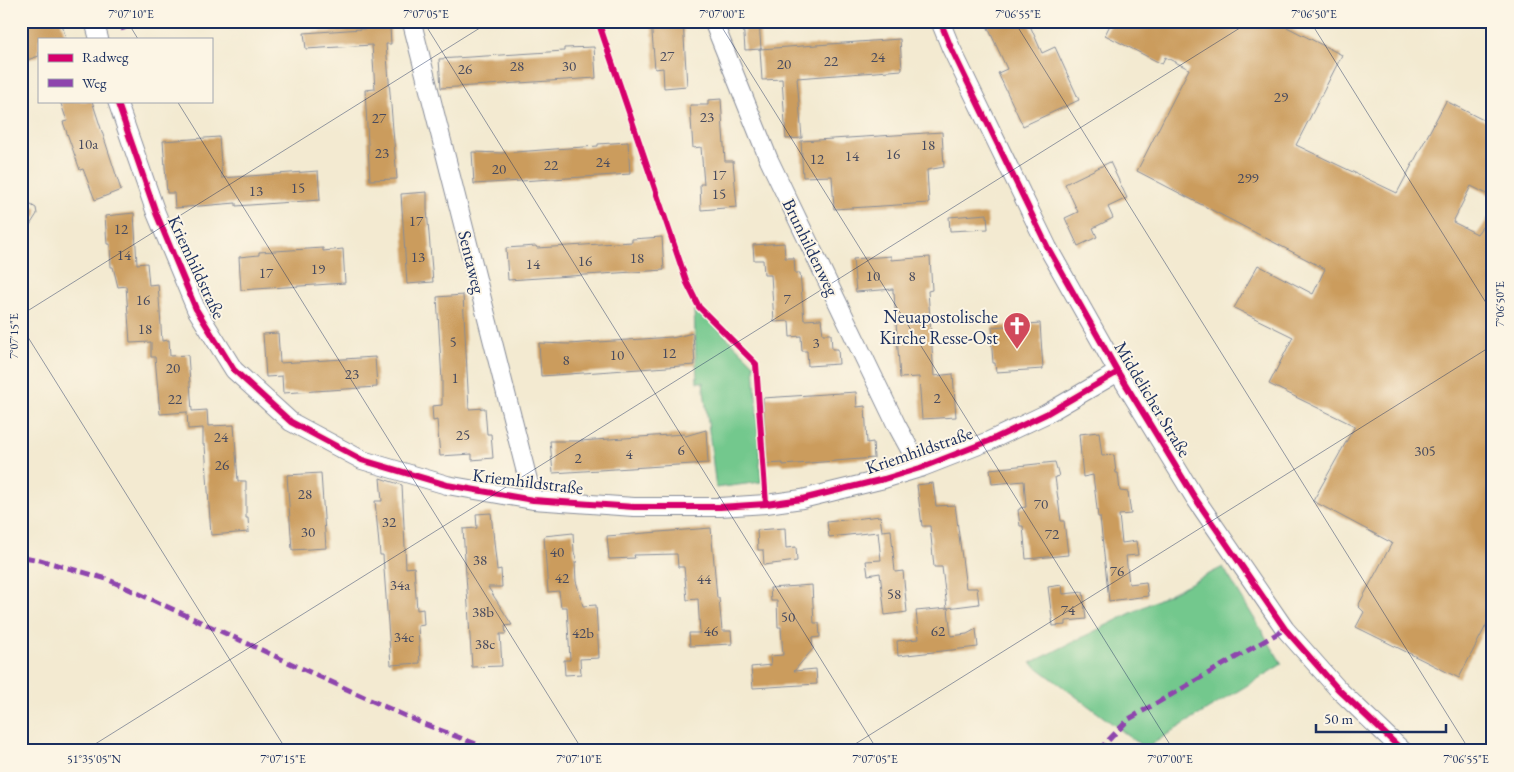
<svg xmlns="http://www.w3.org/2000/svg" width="1514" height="772" viewBox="0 0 1514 772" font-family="'EB Garamond',serif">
<rect width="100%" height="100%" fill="#fcf5e5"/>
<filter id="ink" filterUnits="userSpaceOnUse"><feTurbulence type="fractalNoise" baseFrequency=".02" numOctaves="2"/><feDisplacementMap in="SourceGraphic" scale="10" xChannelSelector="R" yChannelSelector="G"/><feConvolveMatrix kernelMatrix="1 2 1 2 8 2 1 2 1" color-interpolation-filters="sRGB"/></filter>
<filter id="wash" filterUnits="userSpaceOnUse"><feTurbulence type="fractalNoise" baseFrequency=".0096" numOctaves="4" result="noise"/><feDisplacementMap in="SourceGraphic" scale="20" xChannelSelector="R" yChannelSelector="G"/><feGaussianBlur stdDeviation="1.12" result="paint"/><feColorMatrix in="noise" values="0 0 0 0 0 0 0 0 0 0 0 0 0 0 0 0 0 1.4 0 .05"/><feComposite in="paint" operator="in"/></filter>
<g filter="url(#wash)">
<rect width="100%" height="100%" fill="#f3ead1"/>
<path fill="#73c88d" stroke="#477c76" d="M698 309 754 364 761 482 716 488 703 382H697L694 310Z
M1223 567 1282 664 1145 748 1031 663Z"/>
<g id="blocks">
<path fill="#cb9c5d" d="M21 21H61L66 39H39V56L21 62Z
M651 21H683L687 86 664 88 663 68 655 69Z
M743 21H759L761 49 745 50Z
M985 21H1028L1042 53 1055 47 1079 100 1023 126 998 73 1007 69Z
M1112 21H1275L1342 55 1296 145 1397 193 1446 101 1493 125V197L1471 186 1453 222 1477 234 1493 212V612L1459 678 1356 627 1364 612 1358 606 1392 543 1313 501 1355 426 1269 384 1293 337 1234 308 1258 265 1313 294 1325 269 1137 171 1189 69 1165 57 1162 64 1105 35Z
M390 27 391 44H386L397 179 370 180 365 90 375 89 372 45 306 49 304 33Z
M900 39 902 70 797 78 802 138 786 139 782 79 762 80 760 49Z
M594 47 596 78 441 88 439 59 564 51V48Z
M721 99 725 161H733L737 207 701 210 700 184H704L701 147 693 148 690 105H708V100Z
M60 101H92L121 190 95 200 83 169 80 170 63 122 67 121Z
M942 132 944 167 927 170 929 203 834 209 832 176 803 177 801 141Z
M219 137 222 178 318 171 320 200 236 206V203L175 208 174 193H167L163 141Z
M628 142 630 174 474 184 472 152 503 153 555 149 598 146V144Z
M1110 162 1127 198 1108 207 1113 218 1093 228 1097 237 1078 246 1065 218 1078 212 1065 184Z
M427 192V210L433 282 407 284 401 194Z
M31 205 36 208 37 214 21 239V206Z
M134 213 137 264 147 263 149 285 158 284 162 341 169 340 170 356 188 355 192 411 207 410 208 426 234 425 238 481H246V518H248L249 532 211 535 205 445H203V428L188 429 187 412 160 414 155 357H151V342L130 343 126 286 118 287 113 267H111L110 244H107L105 216Z
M987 214 988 229 950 231 949 217Z
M662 237 664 270 508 280 506 248 536 246 537 248 632 242V239Z
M784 243 785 258H794L795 273H800L804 320 821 319 823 334H831L832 349H838L839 364 808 366 807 351H802L801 336 790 337 789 321 774 322 771 275H764L763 260H754L753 245Z
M323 248V251L343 249 345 283 241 290 239 257 259 255V252Z
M891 256V260L930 257 932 290 928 291 934 376 953 374 956 417 922 419 919 377 900 378 894 293H893V289L856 292 853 259Z
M463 295 469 409 485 408 487 434H491L493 458 472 460V454L440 456 437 420 433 421 432 406 442 405V381L437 297Z
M1040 323 1043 369 996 372 995 363H993L991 336 993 335 992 327Z
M278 333 280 363 375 357 377 387 283 393 282 376 266 377 263 334Z
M693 333 695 365 541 376 539 343 569 344 672 337V338Z
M856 392 857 407 865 406 867 443 873 442 874 458 783 465V463L767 464 763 398Z
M706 430 708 463 553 473 550 441H580L684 434 685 436Z
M1099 432 1102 456 1114 455 1116 473H1118L1120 491 1128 492 1131 514 1119 515 1122 543 1136 541 1138 555 1126 556 1129 584 1146 582 1148 596 1109 601 1100 517H1098L1093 475 1083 477 1079 434Z
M1055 462 1059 476 1055 477 1061 521H1064L1068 555 1026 559 1023 526H1020L1018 510 1020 509V508L1026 507 1024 481 992 484 990 469Z
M321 473 326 548 292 550 287 475Z
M380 478 402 485 406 568 414 567 417 610 423 609 424 625 418 626 420 663 391 665 384 569 383 555H380L375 501H382Z
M933 483 936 506 955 505 966 588H977L979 604 947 608 942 567H934L930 526H922L917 485Z
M491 513 497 570 501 569 502 587H488L512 625 505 626 506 634H500L502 666 472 667 463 529 477 528 476 514Z
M880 516 882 531 891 530 895 572 903 571 907 612 885 615 880 573 868 575 866 561 881 560 878 532 829 537 827 522Z
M711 528 717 598H719L722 631H731L732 644 690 646 689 633H700L698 599 687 600 684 567H678L677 554 634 555 635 558 609 559 607 536Z
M785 528 786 548 796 547 797 561 764 565 763 550H758L757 530Z
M573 533 574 552 577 562H575L576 581 583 606 596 605 599 658 580 659 581 674 565 675 564 660H570L567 607H561L559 591 548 592 544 536Z
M812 585 814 623H819L820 637 812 638 813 649 794 671 816 669 817 684 753 688 751 667 771 665 770 656 783 655 781 627H778L777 601H771L770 588Z
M1062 585 1063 594 1083 592 1086 619 1066 621V625L1053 626 1048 587Z
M948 608 951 636 967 634 976 629 978 647 898 656 897 641 919 639 916 611Z"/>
</g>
</g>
<g filter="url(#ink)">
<use href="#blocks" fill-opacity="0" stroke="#878c98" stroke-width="1"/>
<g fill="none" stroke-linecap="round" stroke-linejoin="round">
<defs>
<path id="minor" d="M94 21 99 39
M713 21 769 160 896 424 920 468
M940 21 951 48 1048 248 1118 372 1195 498 1285 629 1338 689 1403 751
M412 23 533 500
M117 101 156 213 196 309 234 370 291 422 362 460 447 485 533 500 634 507H720L766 504 802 499 884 479 920 468 989 441 1046 414 1118 372"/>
</defs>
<use href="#minor" stroke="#878c98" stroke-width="20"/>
<use href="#minor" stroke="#fff" stroke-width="18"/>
<path stroke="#8e44ad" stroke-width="5" stroke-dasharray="10 5" stroke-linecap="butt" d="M121 21 124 31
M24 557 40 560 107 579 414 720 494 751
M1098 751 1129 719 1285 629"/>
<defs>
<path id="cycleway" d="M598 21 687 283 699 307 756 364 766 504
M940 21 951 48 1048 248 1118 372 1195 498 1285 629 1338 689 1403 751
M117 101 156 213 196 309 234 370 291 422 362 460 447 485 533 500 634 507H720L766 504 802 499 884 479 920 468 989 441 1046 414 1118 372"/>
</defs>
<use href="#cycleway" stroke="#fcf5e5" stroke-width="9"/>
<use href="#cycleway" stroke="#d6006c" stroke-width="6"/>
</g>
</g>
<path fill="none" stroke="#1b2f5e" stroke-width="1" stroke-opacity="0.45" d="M127 21 138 39M423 21 878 751M718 21 1174 751M1014 21 1470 751M1310 21 1493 314M177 101 583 751M21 315 491 21M21 326 287 751M84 751 1251 21M844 751 1493 345"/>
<defs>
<symbol id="church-pin" viewBox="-11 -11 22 30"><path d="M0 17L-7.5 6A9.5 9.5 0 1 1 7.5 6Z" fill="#d1495b" stroke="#fcf5e5"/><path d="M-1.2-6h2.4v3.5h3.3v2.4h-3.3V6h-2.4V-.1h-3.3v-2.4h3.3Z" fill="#fff"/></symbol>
</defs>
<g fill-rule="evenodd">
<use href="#church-pin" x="1001" y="310" width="32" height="43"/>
</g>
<g text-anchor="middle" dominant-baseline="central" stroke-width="4" stroke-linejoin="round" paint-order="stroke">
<g font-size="15" fill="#474a5e">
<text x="667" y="55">27</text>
<text x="878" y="56">24</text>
<text x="831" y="60">22</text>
<text x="784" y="63">20</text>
<text x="517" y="65">28</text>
<text x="569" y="65">30</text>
<text x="465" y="68">26</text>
<text x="1281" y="96">29</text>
<text x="707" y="116">23</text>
<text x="379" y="117">27</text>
<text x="88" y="143">10a</text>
<text x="928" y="144">18</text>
<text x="382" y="152">23</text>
<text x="893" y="153">16</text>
<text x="852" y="155">14</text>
<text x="817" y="158">12</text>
<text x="603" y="161">24</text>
<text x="551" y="164">22</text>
<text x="499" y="168">20</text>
<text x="719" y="174">17</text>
<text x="1248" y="177">299</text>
<text x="298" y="187">15</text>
<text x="256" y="190">13</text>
<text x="719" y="193">15</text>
<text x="416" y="220">17</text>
<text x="121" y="228">12</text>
<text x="124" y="254">14</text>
<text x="418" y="256">13</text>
<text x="637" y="257">18</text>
<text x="585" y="260">16</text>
<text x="533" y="263">14</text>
<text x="318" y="268">19</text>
<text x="266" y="272">17</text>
<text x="873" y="275">10</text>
<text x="912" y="275">8</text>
<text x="787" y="298">7</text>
<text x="143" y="299">16</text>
<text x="145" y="328">18</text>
<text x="453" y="341">5</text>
<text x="816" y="342">3</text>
<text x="669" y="352">12</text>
<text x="617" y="354">10</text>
<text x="566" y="359">8</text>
<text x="173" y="367">20</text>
<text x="352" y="373">23</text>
<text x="455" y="377">1</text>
<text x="937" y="397">2</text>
<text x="175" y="398">22</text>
<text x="463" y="434">25</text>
<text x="221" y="436">24</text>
<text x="681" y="449">6</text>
<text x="1425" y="450">305</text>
<text x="629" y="453">4</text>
<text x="578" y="457">2</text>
<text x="222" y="464">26</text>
<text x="305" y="493">28</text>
<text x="1041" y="503">70</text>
<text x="389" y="521">32</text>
<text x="308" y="531">30</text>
<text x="1052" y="533">72</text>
<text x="557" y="551">40</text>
<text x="480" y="559">38</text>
<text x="1117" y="570">76</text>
<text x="562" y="577">42</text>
<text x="704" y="578">44</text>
<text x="400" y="584">34a</text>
<text x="894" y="593">58</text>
<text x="1068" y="609">74</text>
<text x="483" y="611">38b</text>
<text x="788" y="616">50</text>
<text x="711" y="630">46</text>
<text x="938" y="630">62</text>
<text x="583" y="632">42b</text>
<text x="404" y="636">34c</text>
<text x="485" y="643">38c</text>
</g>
<g font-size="18" fill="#1b2f5e" stroke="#fcf5e5">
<text transform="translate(811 247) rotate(64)">Brunhildenweg</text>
<text transform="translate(472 262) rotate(76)">Sentaweg</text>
<text transform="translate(197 267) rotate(65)">Kriemhildstraße</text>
<text transform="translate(1153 399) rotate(59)">Middelicher Straße</text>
<text transform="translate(919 450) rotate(-19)">Kriemhildstraße</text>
<text transform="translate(528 481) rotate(7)">Kriemhildstraße</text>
</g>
<g font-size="18" fill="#1b2f5e" stroke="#fcf5e5" text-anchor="end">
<text x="998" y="316">Neuapostolische<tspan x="998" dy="21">Kirche Resse-Ost</tspan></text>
</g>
</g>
<rect width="1514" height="772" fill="none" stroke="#fcf5e5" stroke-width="55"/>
<rect x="38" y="38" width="175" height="65" fill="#fcf5e5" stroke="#a2a6af"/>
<rect x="48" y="54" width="25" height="8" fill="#d6006c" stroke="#a2a6af"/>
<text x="82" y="62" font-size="15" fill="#1b2f5e">Radweg</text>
<rect x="48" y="79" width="25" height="8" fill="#8e44ad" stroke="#a2a6af"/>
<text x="82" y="88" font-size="15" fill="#1b2f5e">Weg</text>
<path d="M1316 724v8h130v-8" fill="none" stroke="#1b2f5e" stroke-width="2.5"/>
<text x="1324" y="724" font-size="15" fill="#1b2f5e" stroke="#fcf5e5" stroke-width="4" paint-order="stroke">50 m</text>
<rect x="28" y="28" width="1458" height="716" fill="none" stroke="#1b2f5e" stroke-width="2"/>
<g font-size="12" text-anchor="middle" fill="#1b2f5e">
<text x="131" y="18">7°07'10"E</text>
<text x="426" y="18">7°07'05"E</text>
<text x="722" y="18">7°07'00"E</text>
<text x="1018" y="18">7°06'55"E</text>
<text x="1314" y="18">7°06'50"E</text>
<text transform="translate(1500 304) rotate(-90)" y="4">7°06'50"E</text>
<text transform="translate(14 336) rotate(-90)" y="4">7°07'15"E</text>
<text x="94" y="763">51°35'05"N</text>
<text x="283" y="763">7°07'15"E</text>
<text x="579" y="763">7°07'10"E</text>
<text x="875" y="763">7°07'05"E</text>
<text x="1170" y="763">7°07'00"E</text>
<text x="1466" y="763">7°06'55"E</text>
</g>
</svg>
